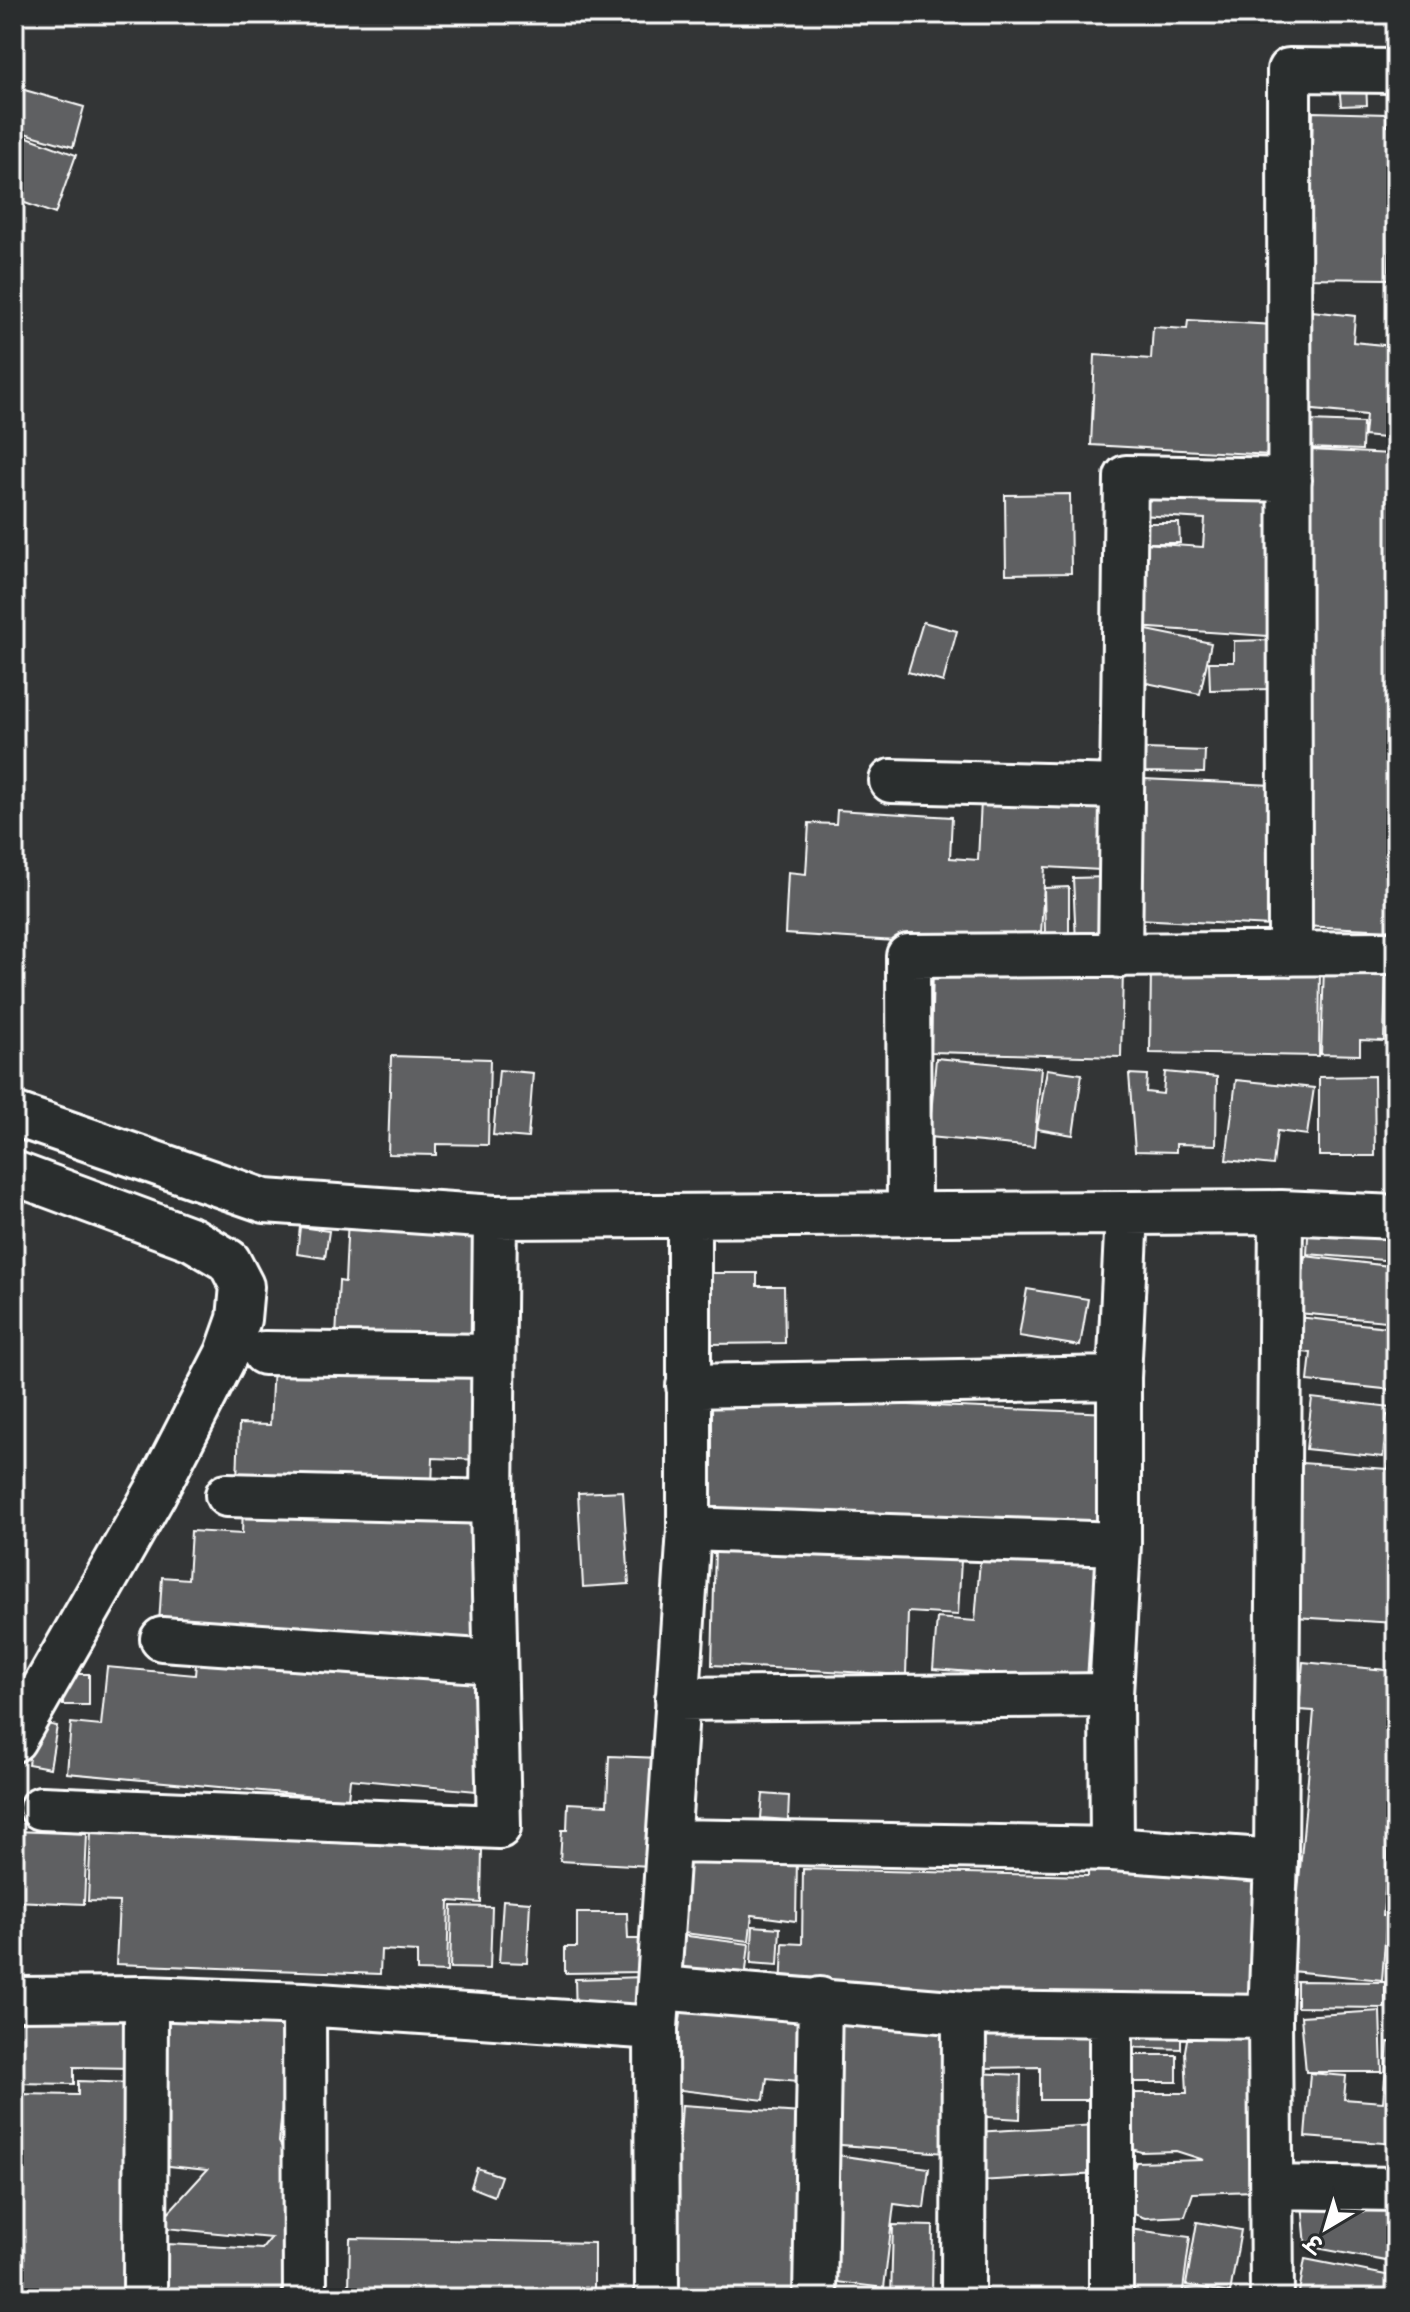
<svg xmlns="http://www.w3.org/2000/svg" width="1410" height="2312" viewBox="0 0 1410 2312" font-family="'Playpen Sans','Playpen Sans Deva',sans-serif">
<rect width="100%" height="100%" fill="#333536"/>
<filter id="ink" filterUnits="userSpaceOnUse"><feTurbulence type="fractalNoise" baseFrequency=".0125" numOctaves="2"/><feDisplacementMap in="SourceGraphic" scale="16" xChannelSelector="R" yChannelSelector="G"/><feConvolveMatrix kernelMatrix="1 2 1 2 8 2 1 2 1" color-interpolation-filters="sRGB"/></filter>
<g filter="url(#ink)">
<path fill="#5f6162" stroke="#fff" stroke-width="2" d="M1387 14H1396V23L1386 22Z
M1394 75H1396V124L1392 123Z
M1366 81 1367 105 1341 106 1339 83Z
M14 87 84 107 73 147 14 130Z
M1313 112 1387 114V126H1396V219H1390L1389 279 1299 278 1302 147H1312Z
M14 132 76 155 55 214 14 199Z
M1312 311 1355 316 1353 342 1393 346 1384 438 1364 436 1366 415 1303 409Z
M1188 320 1274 325 1271 455 1091 445 1095 355 1151 359 1153 327 1187 329Z
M1395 320H1396V368H1392Z
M1393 376H1396V420H1393Z
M1308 421 1363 423 1362 450 1307 448Z
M1392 429H1396V930L1300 926 1309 450 1392 454Z
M1142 482 1278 491 1268 636 1136 627 1142 543 1203 547 1205 519 1140 515Z
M1070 494 1071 573 1006 574 1005 495Z
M1143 523H1179L1180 543H1144Z
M923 622 957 631 943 682 908 672Z
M1147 630 1211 643 1200 694 1137 681Z
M1272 640 1273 689 1210 690 1209 662H1234V641Z
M1144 749 1205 751 1204 773 1143 772Z
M1143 779 1273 785 1271 926 1137 919Z
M981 800 1104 807 1101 870 1045 867 1040 950 785 934 788 872 806 874 809 823 836 824 837 810 952 817 950 858 978 860Z
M1108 877 1110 941 1076 942 1073 878Z
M1069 887V934H1045L1044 888Z
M1151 966 1320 968 1319 1056 1150 1053Z
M933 967 1123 971 1121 1057 931 1052Z
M1324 967 1386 969 1384 1041 1360 1040V1055L1321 1054Z
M1393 972H1396V1059H1393Z
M391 1056 490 1059 488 1145 436 1144V1155L388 1154Z
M936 1058 1041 1068 1034 1147 929 1137Z
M1047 1069 1082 1074 1073 1135 1037 1129Z
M499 1070 533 1073 528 1138 493 1135Z
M1165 1072 1217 1077 1216 1145 1176 1144V1152L1135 1151 1129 1074 1147 1075 1146 1092 1163 1094Z
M1374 1076 1375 1156H1319V1077Z
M1236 1080 1314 1088 1307 1135 1277 1131 1273 1165 1226 1160Z
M348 1216 485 1225 478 1346 336 1337 339 1281 345 1282Z
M1309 1218 1396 1223V1261L1307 1254Z
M300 1227 329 1231 325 1258 297 1254Z
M1305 1256 1389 1266 1386 1321 1298 1313Z
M707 1273H757V1286H784L785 1343 708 1344Z
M1027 1289 1088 1299 1080 1346 1019 1336Z
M1298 1317 1396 1328V1416L1387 1415 1383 1457 1306 1449 1312 1398 1391 1407 1393 1390 1308 1381 1311 1353 1294 1351Z
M273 1365 484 1373 482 1460 433 1458 432 1487 237 1482 239 1424 270 1425Z
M712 1397 1111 1413 1108 1526 709 1517Z
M1390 1426H1396V1623L1294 1617 1302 1463 1388 1469Z
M623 1491 629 1584 583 1587 578 1493Z
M243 1504 485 1519 482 1645 159 1624 162 1577 188 1579 191 1531 242 1534Z
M715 1547 961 1560 958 1615 908 1612 906 1675 712 1665Z
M981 1549 1108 1559 1104 1619 1091 1618 1087 1681 933 1669 937 1618 975 1621Z
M197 1652 487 1679 476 1791 350 1779 348 1799 67 1773 71 1723 101 1726 107 1667 195 1675Z
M1303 1662 1396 1671V1842L1389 1841 1383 1916H1387L1382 1980 1291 1971 1314 1711 1299 1710Z
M63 1674H89V1705H63Z
M35 1722 57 1726 50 1768 28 1764Z
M609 1756 661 1758 650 1866 560 1861 562 1830H567L568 1803 607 1805Z
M763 1794 789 1796 788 1820 761 1818Z
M16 1831 87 1834 84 1904 14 1901Z
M91 1831 482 1850 481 1903 449 1901 447 1972 417 1971V1952L381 1950 380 1974 116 1964 119 1902 88 1901Z
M685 1846 797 1858 796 1921 752 1915 749 1941 675 1932Z
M1088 1864 1256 1869 1254 2005 781 1994 783 1943 802 1944 803 1869 1088 1876Z
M1396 1881V1917L1389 1916Z
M503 1900 530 1902 527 1963 499 1962Z
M452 1906 492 1907 490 1969 450 1968Z
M577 1913H627L628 1939H644V1972L565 1973V1947H577Z
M753 1926 780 1928 778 1965 751 1963Z
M680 1935 749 1944 744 1988 674 1980Z
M645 1977 646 2016 576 2017 575 1979Z
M1297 1981 1385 1982V2008L1297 2007Z
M683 1996 806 2011 798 2081 767 2078 764 2100 672 2089Z
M830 2006 953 2015 945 2153 828 2144Z
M14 2007 133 2010 134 2068 74 2067V2084L14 2083Z
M165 2007 290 2018 279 2142 290 2163V2212L284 2293H290V2298H163L168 2244 262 2249 271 2238 155 2227 207 2170 160 2165 168 2070 159 2069Z
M1380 2011 1382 2072H1306L1301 2016Z
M1099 2019 1100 2100H1040V2067L980 2068V2020Z
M1124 2026 1181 2028V2049L1123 2047Z
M1189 2028 1254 2032 1256 2191 1193 2193 1185 2216 1145 2218 1128 2212 1127 2189 1136 2162 1204 2160 1176 2151 1141 2152 1127 2147 1126 2112 1134 2093H1187L1185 2051Z
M1388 2042 1396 2043V2144L1305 2137 1310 2073 1346 2076 1344 2099 1383 2102Z
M1123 2055H1177V2082H1123Z
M974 2073 1021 2075 1020 2119 972 2116Z
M78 2081 132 2083 135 2298H14L19 2094 78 2095Z
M682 2105 802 2113 794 2298H674L672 2260Z
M1096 2125 1099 2174 978 2181 975 2132Z
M837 2155 929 2168 924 2208 894 2204 884 2288 821 2280Z
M477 2168 501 2176 494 2196 471 2187Z
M1302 2203 1396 2207V2263L1306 2246Z
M1197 2222 1241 2230 1230 2293 1186 2285Z
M893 2225 933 2226 932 2298H891Z
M1129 2229 1190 2237 1182 2298H1121Z
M350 2238 594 2243V2297L349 2291Z
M1305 2259 1396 2277V2298H1298Z
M1186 2290 1232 2295V2298H1186Z"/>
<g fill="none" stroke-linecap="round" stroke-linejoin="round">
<defs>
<path id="street" d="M891 781 1122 787
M1290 954 1289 70 1396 71
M1120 956 1126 477 1290 480
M14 1114 265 1201 495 1217 1281 1212 1396 1217
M14 1173 192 1239 229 1261 242 1286 239 1319 227 1353 155 1493 14 1740
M1127 1213 1119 1378V1544L1111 1695 1112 1849 1276 1861
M909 1214 908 956 1396 953
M264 1353 493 1356
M688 1386 1119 1378
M227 1495 492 1502
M689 1529 1119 1544
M162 1639 495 1662
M677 1699 1111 1695
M41 1808 499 1827 492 1502 495 1217
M670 1841 1112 1849
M659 1988 964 2013 1270 2017
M14 1999 146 1998 304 2004 656 2028
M304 2004 305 2298
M1111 2015V2298
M1272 2187 1396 2189
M145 2298 146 1998
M657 2298 656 2028 689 1529V1216
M815 2298 820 1999
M963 2298 964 2013
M1272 2298 1270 2017 1276 1861 1281 1212"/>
</defs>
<use href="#street" stroke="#fff" stroke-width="48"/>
<use href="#street" stroke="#2a2d2e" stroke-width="42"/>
</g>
</g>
<rect width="1410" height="2312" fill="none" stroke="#2a2d2e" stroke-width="48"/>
<rect x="24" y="24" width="1362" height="2264" fill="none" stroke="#fff" stroke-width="3" filter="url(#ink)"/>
<g transform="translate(1326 2228) rotate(218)" stroke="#2a2d2e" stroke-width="6" paint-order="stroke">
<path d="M0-6L14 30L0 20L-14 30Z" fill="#ffffff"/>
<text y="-12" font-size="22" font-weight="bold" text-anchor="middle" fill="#ffffff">उ</text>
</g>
</svg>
